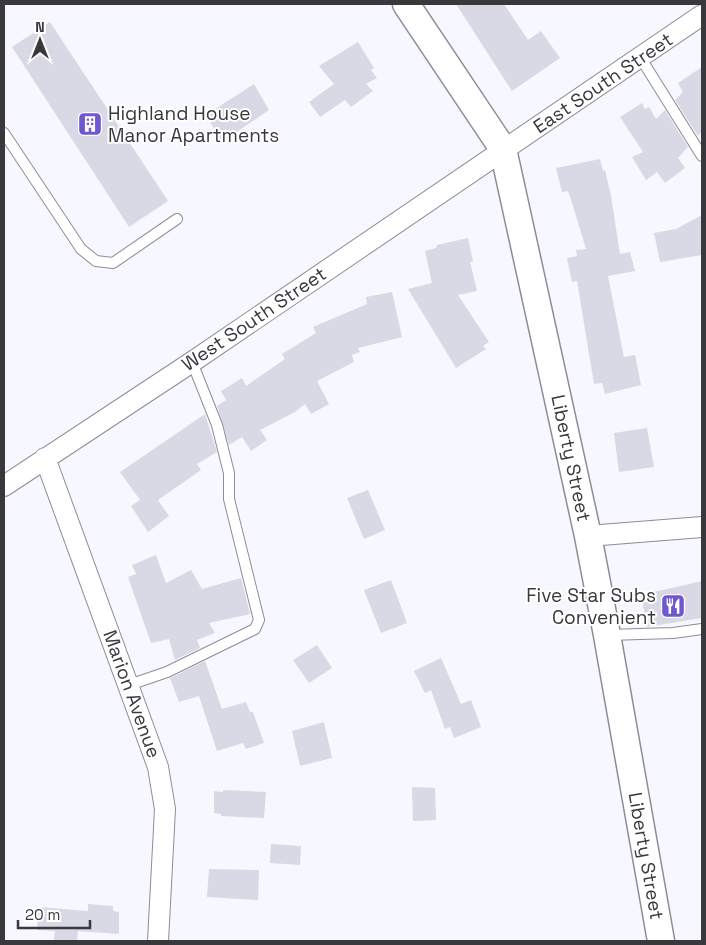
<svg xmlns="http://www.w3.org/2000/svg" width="706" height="945" viewBox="0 0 706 945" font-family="'Space Grotesk',sans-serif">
<rect width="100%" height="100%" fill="#f7f7ff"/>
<path fill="#d9d8e5" d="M456 4H504L528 40 541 31 560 58 512 91Z
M50 22 168 201 129 227 12 47Z
M358 42 374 68 371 70 377 78 366 84 373 91 351 107 345 100 320 117 309 102 334 84 319 66Z
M702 67V131L698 136 675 100 683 92 678 83Z
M254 84 269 110 222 142 206 115Z
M642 103 645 109 649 107 656 119 665 110 688 147 678 158 685 168 665 183 657 172 646 180 632 157 643 152 620 117Z
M600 159 603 171 605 170 611 196 620 254 630 252 635 271 608 276 624 357 635 355 641 385 605 394 602 383 594 384 577 281 572 282 567 258 577 256 576 250 586 249 573 206 568 191 562 192 556 168Z
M702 215V255L660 262 654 233 676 229Z
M468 238 473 262H470L477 291 458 295 489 342 483 346 486 349 456 368 408 289 432 283 425 251 436 248 437 245Z
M392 292 402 337 358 348 360 352 352 355 354 362 317 381 329 404 311 414 305 404 295 412 260 430 267 440 251 451 242 437 229 445 217 406 226 400 221 391 242 378 246 386 285 359 282 354 316 333 313 327 367 304 366 297Z
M205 414 217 452 197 464 201 470 158 500 169 516 148 532 131 506 140 500 120 472Z
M647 428 654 467 619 472 614 433Z
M368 490 385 530 364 539 347 498Z
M156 555 166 583 191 570 202 589 241 578 250 614 209 623 215 633 197 640 200 648 175 660 169 639 151 643 128 577 136 574 132 565Z
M391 580 407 623 381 633 364 590Z
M702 581V618L647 627 641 595Z
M317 645 332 668 309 683 293 660Z
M441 658 461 704 471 700 481 727 454 738 450 727 445 729 431 690 425 693 414 671Z
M205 661 222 709 246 702 250 712H253L264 743 246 749 243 743 217 751 199 696 179 702 170 678Z
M324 722 332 758 300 766 292 731Z
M412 787 435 788 436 820 413 821Z
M223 790 266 792 264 818 221 816V814L214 813V791L223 792Z
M271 844 301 846 300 865 270 863Z
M209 869 259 870 258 900 207 897Z
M88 904 113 906V911L119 912V934L78 931 77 941H54L55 931 37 930 39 907 88 911Z"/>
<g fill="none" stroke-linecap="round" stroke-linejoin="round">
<defs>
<path id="service" d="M640 57 702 156
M4 133 81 249 96 261 113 263 177 219
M608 635 673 633 702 629
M129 685 167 672 255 629 259 620 229 499V473L217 425 192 362"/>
<path id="minor" d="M45 458 158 767 165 809 158 941
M4 486 192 362 702 15
M588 536 702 527"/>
<path id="tertiary" d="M406 4 503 149 588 536 607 635 661 941"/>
</defs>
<use href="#service" stroke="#8d8c98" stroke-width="12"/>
<use href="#minor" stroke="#8d8c98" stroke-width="22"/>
<use href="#tertiary" stroke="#8d8c98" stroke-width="29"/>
<use href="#service" stroke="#fff" stroke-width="10"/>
<use href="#minor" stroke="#fff" stroke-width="20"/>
<use href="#tertiary" stroke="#fff" stroke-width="26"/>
</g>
<defs>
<symbol id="building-square" viewBox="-11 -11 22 22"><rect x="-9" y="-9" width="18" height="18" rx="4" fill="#7057d0" stroke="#fff"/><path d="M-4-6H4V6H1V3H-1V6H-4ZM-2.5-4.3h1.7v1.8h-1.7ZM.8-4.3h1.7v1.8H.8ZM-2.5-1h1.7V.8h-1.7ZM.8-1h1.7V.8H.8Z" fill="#fff"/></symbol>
<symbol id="restaurant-square" viewBox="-11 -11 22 22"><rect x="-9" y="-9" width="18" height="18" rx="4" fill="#7057d0" stroke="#fff"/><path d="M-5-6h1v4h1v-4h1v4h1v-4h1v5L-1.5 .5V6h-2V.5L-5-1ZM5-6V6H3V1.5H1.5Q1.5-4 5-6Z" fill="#fff"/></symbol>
</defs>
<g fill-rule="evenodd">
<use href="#building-square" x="76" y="110" width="28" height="28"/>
<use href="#restaurant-square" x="659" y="592" width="28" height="28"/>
</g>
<g text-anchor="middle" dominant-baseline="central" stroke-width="4" stroke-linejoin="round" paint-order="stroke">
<g font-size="19" fill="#38383d" stroke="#fff">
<text transform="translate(603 83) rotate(-34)">East South Street</text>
<text transform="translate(254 319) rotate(-34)">West South Street</text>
<text transform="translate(571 458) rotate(78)">Liberty Street</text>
<text transform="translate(132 694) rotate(70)">Marion Avenue</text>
<text transform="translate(646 856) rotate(80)">Liberty Street</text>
</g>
<g font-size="19" fill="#38383d" stroke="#fff" text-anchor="start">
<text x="108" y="113">Highland House<tspan x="108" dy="22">Manor Apartments</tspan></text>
<text x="656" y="595" text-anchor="end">Five Star Subs<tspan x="656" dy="22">Convenient</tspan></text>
</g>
</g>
<rect width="706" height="945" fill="none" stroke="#38383d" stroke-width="10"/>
<g transform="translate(40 40)" stroke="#ffffff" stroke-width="4" paint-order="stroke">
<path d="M0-4L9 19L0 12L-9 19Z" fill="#38383d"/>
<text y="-8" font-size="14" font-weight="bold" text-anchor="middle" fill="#38383d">N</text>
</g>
<path d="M18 920v8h72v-8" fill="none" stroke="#38383d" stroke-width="2.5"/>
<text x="25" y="920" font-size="15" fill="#38383d" stroke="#ffffff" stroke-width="4" paint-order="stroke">20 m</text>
</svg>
